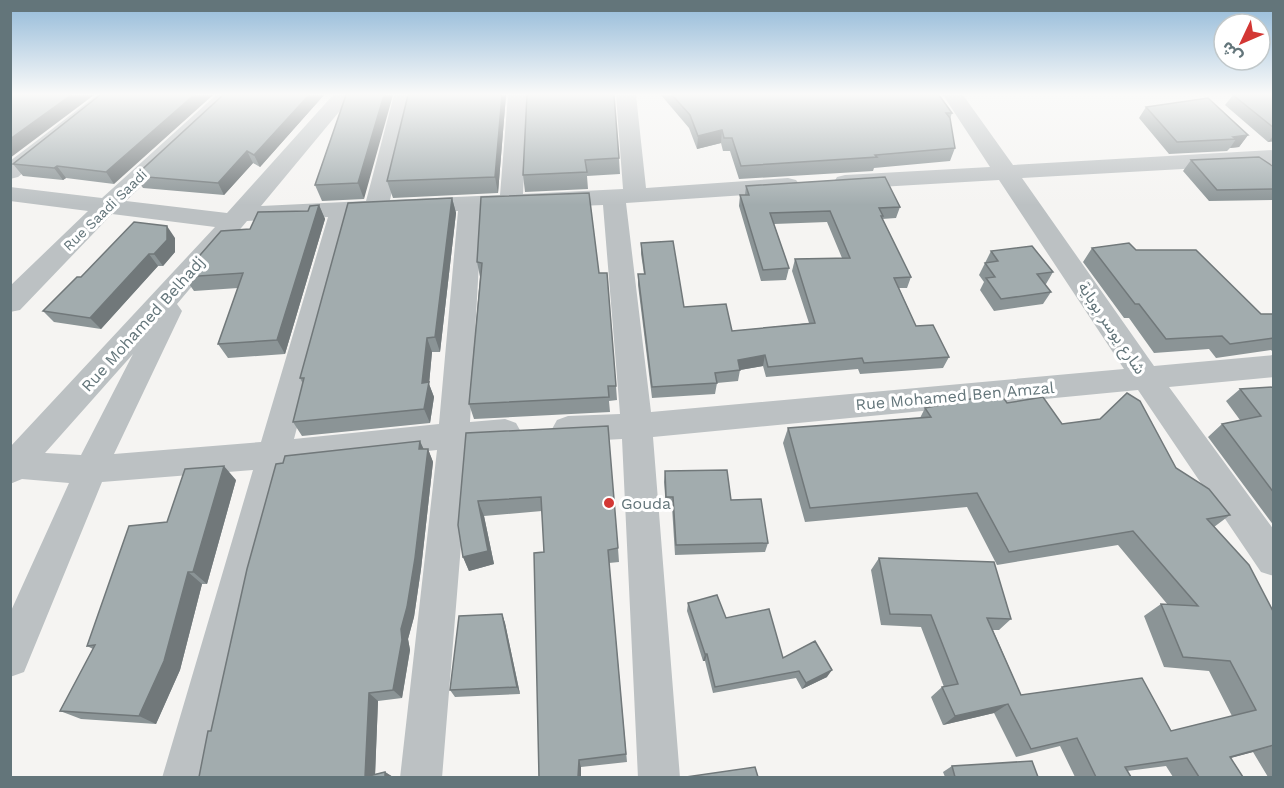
<svg xmlns="http://www.w3.org/2000/svg" width="1284" height="788" viewBox="0 0 1284 788" font-family="'Work Sans','Noto Sans Arabic',sans-serif">
<rect width="100%" height="100%" fill="#f5f4f2"/>
<g fill="none" stroke-linecap="round" stroke-linejoin="round">
<path fill="#bcc1c3" fill-rule="evenodd" d="M97 95H119L18 177 10 179V161Z
M216 95H237L126 201 227 213 333 95H353L261 206 366 201 394 95H414L390 200 500 195 508 95H528L523 194 623 189 616 95H636L646 188 788 178 796 180 800 185 796 190 788 192 626 203 651 412 1124 369 999 180 845 189 837 187 834 182 837 177 845 175 990 167 943 95H963L1013 165 1274 150V164L1022 178 1154 366 1274 355V377L1169 387 1274 530V576L1261 572 1138 390 653 437 680 778H638L622 439 568 442 557 438 552 429 557 420 568 416 620 414 603 205 482 210 470 422 505 419 516 423 521 432 516 441 505 445 469 447 442 778H400L437 450 286 466 205 778H162L253 470 102 482 24 672 10 677V613L69 483 22 479 10 484V447L215 227 112 214 20 310 10 312V286L88 211 10 201V187L102 198ZM458 211 439 424 294 439 352 216ZM328 217 261 442 114 454 182 311 177 304 247 221ZM133 354 81 455 45 453Z"/>
</g>
<path fill="#8b9496" d="M100 95 114 184 66 178 63 180 23 176 13 164Z
M324 95 260 167 253 163 224 195 143 188 135 176Z
M346 95 364 199 322 201 315 185Z
M506 95 498 193 393 198 387 181Z
M527 95 619 158 620 174 587 176 588 189 525 192 523 175Z
M661 95H939L952 113 950 119 955 148 950 161 874 168 873 171 739 179 730 151H723L721 143 697 149 689 128Z
M1233 95H1274V141L1268 142 1225 105Z
M1146 107 1248 135 1239 147 1230 148 1227 151 1169 154 1139 118Z
M1191 160 1274 167V200L1209 201 1183 171Z
M746 186 900 207 896 218 882 219 911 277 907 288H899L916 326 949 357 943 368 860 374 858 369 766 377 763 366 740 370 738 381 717 383 715 394 652 398 638 285V274H644L641 254V243L684 307 732 331 809 323 792 271 795 259 842 258 827 222 774 224 789 268 786 280 761 281 739 206 740 195H745Z
M452 198 456 213 440 352H432L429 384 434 397 430 423 302 436 293 422 303 384 300 378Z
M319 205 325 219 285 354 228 358 218 344 238 288 194 291 184 277 250 229 308 211Z
M175 238V252L163 266H158L101 329 54 322 43 311 81 277Z
M1092 248 1261 314H1274V353L1271 350 1216 358 1209 349 1154 353 1129 318H1124L1083 262Z
M991 251 1053 272 1046 284H1044L1051 292 1043 304 994 311 980 290 984 282 979 275Z
M477 262 599 273 616 386 617 400 609 401 610 412 474 419 469 404 480 277Z
M1274 387V526L1208 437 1222 424 1240 420 1226 401 1240 389Z
M1007 403 1176 468 1230 515 1214 527 1274 613V777H1268L1253 752 1231 758 1243 777H1173L1166 766 1127 771 1131 777H1075L1060 746 1016 757 994 713 943 725 931 697 942 687H944L921 627 881 625 871 570 879 558 1011 619 999 630H993L1021 695 1171 731 1232 716 1209 671 1164 667 1144 616 1161 604 1168 605 1118 545 997 565 967 507 805 522 783 443 788 428 920 418 925 408Z
M466 433 618 548 619 562 609 563 627 762 581 767V777L544 552 542 511 484 516 494 564 469 571 463 557Z
M424 449H428L433 462 421 569 414 617 408 639 410 650 402 698 378 701 375 774 385 772 393 777H199L211 731Z
M665 471 731 500 768 543 765 552 675 555 672 507 666 508 664 482Z
M236 480 207 584H202L180 670 156 724 81 719 60 711 93 649 87 646 167 522Z
M688 603 726 618 783 658 827 677 802 689 796 678 713 693 705 661H703L687 611Z
M502 614 505 623 520 694 455 697 450 690Z
M952 766 1038 777H945L943 772Z"/>
<path fill="#71787a" d="M71 95H94L10 158V139Z
M194 95H213L114 184 106 172Z
M309 95H324L260 167 254 155Z
M384 95H393L364 199 358 183Z
M502 95H506L498 193 495 177Z
M722 130 721 143 697 149 698 136Z
M1248 135 1239 147 1230 148 1236 139 1233 137Z
M1274 135V141L1268 142Z
M247 151 253 163 224 195 218 183Z
M57 166 66 178 63 180 54 168Z
M452 198 456 213 440 352 435 337Z
M319 205 325 219 285 354 277 340Z
M167 226 175 238V252L163 266 154 254Z
M149 254 158 266 101 329 90 318Z
M427 338 432 352 429 384 434 397 430 423 424 409 422 383Z
M765 355 763 366 740 370 738 360Z
M420 441 426 454 419 449Z
M428 449 433 462 421 569 414 617 408 639 410 650 402 698 393 690 401 629Z
M224 466 236 480 207 584 193 572Z
M478 501 484 516 494 564 469 571 463 557Z
M188 572 202 584 180 670 156 724 139 716Z
M502 614 505 623 520 694 517 687Z
M705 654H707L705 661H703Z
M832 670 827 677 802 689 806 683Z
M369 693 378 701 375 777H365Z
M1008 704 994 713 943 725 955 716Z
M1274 745 1253 752 1207 764 1230 757Z
M579 760 581 767V777H578Z
M385 772 393 777H385Z"/>
<path fill="#a2acae" stroke="#71787a" stroke-width="1.5" d="M10 95H71L10 139Z
M100 95H194L106 172 57 166 54 168 13 164Z
M223 95H309L254 155 247 151 218 183 135 176Z
M346 95H384L358 183 315 185Z
M408 95H502L495 177 387 181Z
M527 95H614L619 158 585 160 587 172 523 175Z
M672 95H939L952 113H946L950 118 955 148 875 155 877 157 741 166 732 138H724L722 130 698 136 690 115Z
M1233 95H1274V128Z
M1208 98 1248 135 1233 137 1236 139 1177 142 1146 107Z
M1259 157 1274 167V189L1217 190 1191 160Z
M885 177 900 207 879 208 883 216H881L911 277 894 278 916 326 933 325 949 357 864 363 862 358 768 367 765 355 738 360 740 370 715 373 717 383 652 387 638 274H645L641 243 673 241 684 307 726 304 732 331 815 323 795 259 850 258 830 211 770 213 789 268 763 270 740 195H749L746 186Z
M589 193 599 273H607L616 386H608L609 397 469 404 482 263 477 262 481 197Z
M452 198 435 337 427 338 422 383 429 382 424 409 293 422 304 378H300L348 203Z
M319 205 277 340 218 344 243 273 184 277 187 270 221 231 250 229 258 212 308 211 310 206Z
M134 222 167 226V240L154 254H149L90 318 43 311 77 277H81Z
M1129 243 1136 250H1196L1261 314H1274V338L1230 344 1222 336 1166 339 1139 304H1135L1092 248Z
M1032 246 1053 272 1037 274 1051 292 1001 299 986 278 995 277 985 263 998 261 991 251Z
M1274 387 1273 450 1274 493 1222 424 1261 416 1240 389Z
M1000 393 1007 403 1043 397 1062 424 1100 419 1127 393 1140 401 1176 468 1209 489 1230 515 1207 519 1249 565 1274 613V745L1230 757 1243 777H1199L1187 758 1125 767 1131 777H1096L1077 738 1031 749 1008 704 955 716 942 687 958 684 931 615 890 614 879 558 994 562 1011 619 987 618 1021 695 1142 678 1171 731 1256 710 1230 661 1183 657 1161 604 1198 606 1133 531 1009 552 977 493 810 508 788 428 931 417 925 408Z
M608 426 618 548 608 550 626 754 579 760 578 777H539L534 553 544 552 541 497 478 501 488 551 463 557 458 525 466 433Z
M420 441 419 449H428L415 558 407 607 401 629 402 640 393 690 369 693 365 777 385 772V777H199L208 731H211L247 569 276 464 283 463 285 456Z
M224 466 193 572H188L164 661 139 716 60 711 95 645 87 646 129 526 167 522 185 469Z
M727 470 731 500 761 499 768 543 676 545 673 497H666L665 471Z
M717 595 726 618 769 609 783 658 815 641 832 670 806 683 799 671 715 687 707 654H705L688 603Z
M502 614 517 687 450 690 459 616Z
M1032 761 1038 777H955L952 766Z
M755 767 758 777H686Z"/>
<linearGradient id="sky" x2="0" y2="1"><stop stop-color="#92b9d8"/><stop offset="0.46" stop-color="#fafaf9"/><stop offset="1" stop-color="#fafaf9" stop-opacity="0"/></linearGradient>
<rect width="1284" height="205" fill="url(#sky)"/>
<circle fill="#d33734" stroke="#fff" stroke-width="2" cx="609" cy="503" r="6"/>
<g text-anchor="middle" dominant-baseline="central" stroke-width="6" stroke-linejoin="round" paint-order="stroke">
<g font-size="14" fill="#63757a" stroke="#fff">
<text transform="translate(105 210) rotate(-44)">Rue Saadi Saadi</text>
</g>
<g font-size="16" fill="#63757a" stroke="#fff">
<text transform="translate(143 324) rotate(-48)">Rue Mohamed Belhadj</text>
<text transform="translate(1112 328) rotate(56)">شارع يوسر بوباية</text>
<text transform="translate(955 396) rotate(-5)">Rue Mohamed Ben Amzal</text>
</g>
<g font-size="16" fill="#63757a" stroke="#fff" text-anchor="start">
<text x="621" y="503">Gouda</text>
</g>
</g>
<rect width="1284" height="788" fill="none" stroke="#63757a" stroke-width="24"/>
<g transform="translate(1242 42) rotate(226)"><circle r="28" fill="#ffffff" stroke="#c1c8ca" stroke-width="1.5"/>
<path d="M0-4.5L10 22L0 15L-10 22Z" fill="#d33734"/>
<text y="-9" font-size="16" font-weight="bold" text-anchor="middle" fill="#63757a">ش</text>
</g>
</svg>
